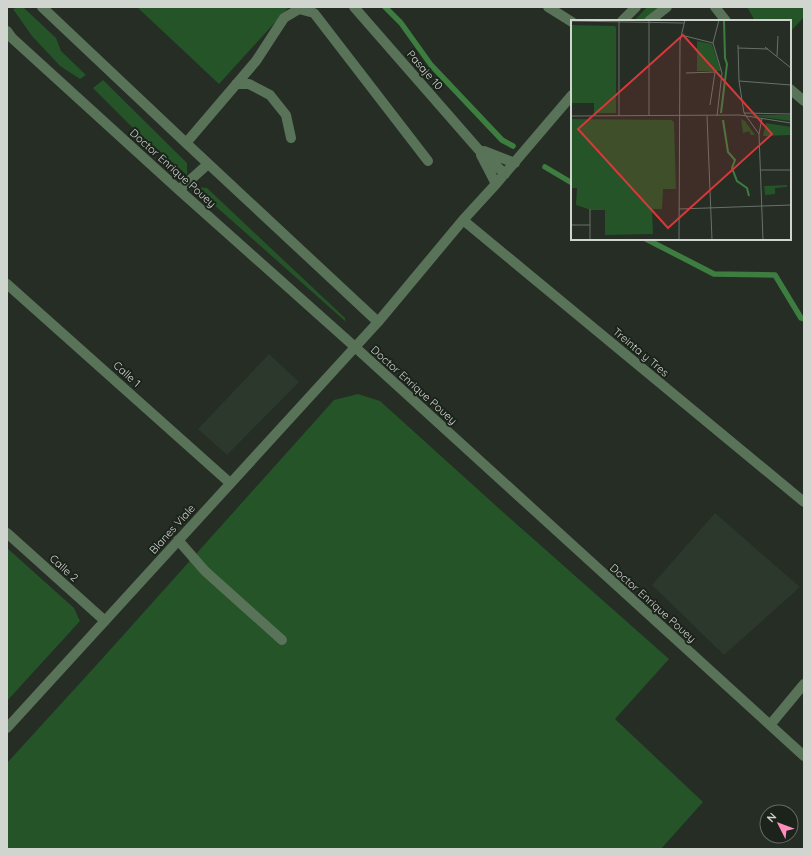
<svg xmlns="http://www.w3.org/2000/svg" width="811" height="856" viewBox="0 0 811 856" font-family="Quicksand,sans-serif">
<rect width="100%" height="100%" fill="#252d25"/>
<path fill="#2c382b" d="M269 354 299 382 227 455 198 429Z
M715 513 800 587 724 655 652 585Z"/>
<path fill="#245427" d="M19 7H23L56 38 61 51 86 75 80 79 60 66 32 36 13 9Z
M137 7H289L219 84Z
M647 7H661L645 21H634Z
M747 7H804V17L790 32V21H755Z
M103 80 187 163V175L131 126 93 88Z
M194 187 207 188 345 318V321Z
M358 394 380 401 504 513 669 659 615 719 703 802 661 849H7V763L101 660 334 400Z
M7 548 74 608 80 621 7 701Z"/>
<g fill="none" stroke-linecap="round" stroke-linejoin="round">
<path stroke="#3d7e40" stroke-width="5.5" d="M385 7 401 23 431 65 502 140 513 146
M545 167 572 183
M646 239 714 274 775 275 801 318 804 319"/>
<path stroke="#587358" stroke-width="10" d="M42 7 186 143 378 322
M354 7 478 149 505 174
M548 7 572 22
M715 7 726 21
M622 21 636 7
M649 21 667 7
M7 31 12 38 179 190 355 347 804 756
M236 84H249L270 95 286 115 291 138
M790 89 804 101
M186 143 256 61 284 18 299 9 314 13 428 161
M484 151 515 163
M481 155 496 184
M179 190 208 164
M463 220 804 502
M7 284 230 483
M7 533 105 621
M178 540 205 571 282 640
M770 725 804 684
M7 728 378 322 463 220 496 184 572 95"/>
</g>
<g text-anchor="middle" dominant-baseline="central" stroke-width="4" stroke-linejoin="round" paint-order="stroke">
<g font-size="11" fill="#d0d5d0" stroke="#1b231b">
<text transform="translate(425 70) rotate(49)">Pasaje 10</text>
<text transform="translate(173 168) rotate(42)">Doctor Enrique Pouey</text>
<text transform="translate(641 352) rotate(40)">Treinta y Tres</text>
<text transform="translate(127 374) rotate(42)">Calle 1</text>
<text transform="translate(414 385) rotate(42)">Doctor Enrique Pouey</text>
<text transform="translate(172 529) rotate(-48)">Blanes Viale</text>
<text transform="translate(64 568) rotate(42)">Calle 2</text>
<text transform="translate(653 603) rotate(42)">Doctor Enrique Pouey</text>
</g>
</g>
<g transform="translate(571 20)">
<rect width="220" height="220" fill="#252d25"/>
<path d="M0 5 44 6 45 8V93H23V83H0ZM126 21 141 24 150 51H126ZM177 95H220V101ZM0 99 100 100 103 102 105 169H92L91 189H81L82 214 34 215V190H20L5 185 6 168H0ZM170 99 174 101 184 115H180L178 111 172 113ZM195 103 220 107V115L192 116ZM216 165V167L204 168V174L194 175 193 166Z" fill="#245427"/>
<path fill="none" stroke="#3d7e40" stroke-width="2" d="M150 93 156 44 154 38 153 0M152 100 157 132 164 140 161 148 166 161 176 168 178 176"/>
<path fill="none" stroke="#697069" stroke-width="1" d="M0 1 113 3M48 1V96M78 1V96M110 15 142 23M167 25 168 61 173 93M194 27 220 48M167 28 197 29M206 36 207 16M115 53 144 52 139 85M168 61 220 65M0 96 169 95 220 103M136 96 141 220M146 96 151 53 142 23 148 0M191 98 188 114 192 220M188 114 173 93 220 94M190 150H220M108 189 220 185M0 205H19M19 220V189M108 220 109 21 114 0"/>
<path fill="#d53939" fill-opacity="0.15" stroke="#d53939" stroke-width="2" d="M112 15 201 114 97 208 7 109Z"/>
<rect width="220" height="220" fill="none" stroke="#d0d5d0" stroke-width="2"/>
</g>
<rect width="811" height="856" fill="none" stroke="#d0d5d0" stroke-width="16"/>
<g transform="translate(779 824) rotate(312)"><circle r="19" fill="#1b231b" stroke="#636a63"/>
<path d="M0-3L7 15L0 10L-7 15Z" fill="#fe8ebd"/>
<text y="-6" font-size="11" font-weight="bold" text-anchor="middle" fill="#d0d5d0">N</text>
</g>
</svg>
